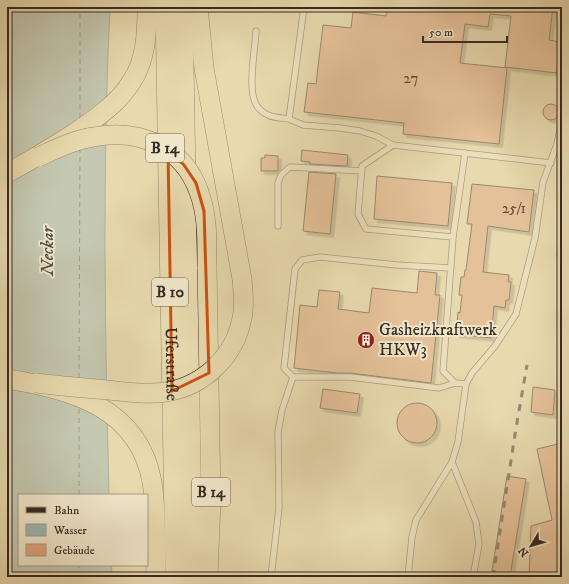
<svg xmlns="http://www.w3.org/2000/svg" width="569" height="584" viewBox="0 0 569 584" font-family="'IM FELL DW Pica',serif">
<defs>
<filter id="shadow"><feDropShadow dx="3.5" dy="3.5" stdDeviation="0" flood-color="#0004"/></filter>
</defs>
<rect width="100%" height="100%" fill="#e8d9ae"/>
<filter id="stains"><feTurbulence type="fractalNoise" baseFrequency=".005" numOctaves="4"/><feColorMatrix values="0 0 0 0 .2 0 0 0 0 .09 0 0 0 0 .02 0 0 0 .5 -.17"/></filter>
<radialGradient id="worn" r=".72"><stop offset=".6" stop-color="#630" stop-opacity="0"/><stop offset="1" stop-color="#630" stop-opacity=".3"/></radialGradient>
<path fill="#9bb7b5" stroke="#737f7b" d="M7 7H110C102 170 105 332 109 495H19V565H111L113 577H7Z"/>
<g fill="none" stroke-linecap="round" stroke-linejoin="round">
<path stroke="#4f4e48" stroke-width="1" stroke-dasharray="5 4" stroke-linecap="butt" d="M80 118V7
M79 378 80 150
M79 495V408
M79 577V565"/>
</g>
<path fill="#e2a47f" stroke="#362b23" filter="url(#shadow)" d="M387 7H553L549 40 560 42 557 73 505 67 511 16 490 14 488 27 465 24 460 63 507 68 499 144 403 134 404 123 304 112 308 83 316 84 323 25 351 28 353 12 386 16Z
M543 112a8 8 0 1 1 16 0a8 8 0 1 1-16 0Z
M302 150 348 155 347 166 310 164V162L301 161Z
M265 155 278 156V171H261V158H265Z
M309 172 336 174 330 234 303 231Z
M377 176 452 183 448 226 374 219Z
M472 184 534 190 529 232 488 226 483 272 509 275 508 282H511L509 300H506L505 308 494 306 491 338 456 334 458 312 460 313 462 295H459L461 277H464L465 270H466L472 224H467Z
M419 271 437 273 435 295H440L431 383 350 373H337L294 368 300 305 317 307 319 290 340 292 338 309 369 313 372 288 417 293Z
M533 387 555 390 553 415 531 412Z
M323 389 360 394 357 413 320 408Z
M397 423a20 20 0 1 1 40 0a20 20 0 1 1-40 0Z
M562 443V577H529L531 526 552 520 537 449Z
M507 476 526 479 510 577H491Z"/>
<g fill="none" stroke-linecap="round" stroke-linejoin="round">
<defs>
<path id="lane" d="M256 31C255 49 248 87 255 102 257 108 263 113 268 115 274 118 283 118 289 119L304 7
M289 119 303 125 340 128 360 131 376 136 393 145 551 163
M393 145 362 166 358 214 366 229 453 237
M278 226V183L281 175 290 167 362 171
M293 377 284 368 295 269 302 260 320 257 397 265 451 268
M455 383 443 371 453 237 465 153
M452 462 476 522 479 544 473 577
M271 577 279 508 278 432 282 410 293 377H350L439 388 455 383 466 384
M408 577 412 537 416 520 452 462 458 442 466 384 472 373 495 346 516 314 535 238 543 182 557 144 562 121"/>
<g id="highway">
<path id="s1" d="M165 7 175 577"/>
<path d="M183 7 193 577"/>
<path d="M198 7 204 68 242 279"/>
<path d="M7 173C30 161 51 148 73 134 95 119 118 104 132 81 146 60 147 32 147 7"/>
<path d="M207 267 211 500 208 577"/>
<path d="M7 379C72 389 139 408 152 482 157 513 155 546 156 577"/>
</g>
</defs>
<use href="#lane" stroke="#625646" stroke-width="7"/>
<use href="#highway" stroke="#362b23" stroke-width="20"/>
<use href="#lane" stroke="#f0e6ca" stroke-width="5.5"/>
<use href="#highway" stroke="#e8d9ae" stroke-width="19"/>
<path stroke="#362b23" stroke-width="3" stroke-dasharray="7 7" stroke-linecap="butt" d="M558 256 562 235
M493 577 516 428 527 365"/>
<defs>
<path id="highway-bridge" d="M38 157C56 149 74 140 93 137 138 128 183 146 199 192 208 216 207 242 207 267
M36 383C60 386 84 388 108 390 127 392 147 395 166 392 204 386 235 356 242 318 245 305 243 292 242 279"/>
</defs>
<use href="#highway-bridge" stroke="#362b23" stroke-width="20" stroke-linecap="butt"/>
<use href="#highway-bridge" stroke="#e8d9ae" stroke-width="19"/>
</g>
<path d="M0 0H569V584H0ZM168 150 184 165 196 183 204 211 209 373 172 391Z" fill="#e8d9ae" fill-opacity=".55" fill-rule="evenodd"/>
<path fill="none" stroke="#cd520f" stroke-width="3" stroke-linejoin="round" d="M168 150 184 165 196 183 204 211 209 373 172 391Z"/>
<defs>
<symbol id="building-disc" viewBox="-11 -11 22 22"><circle r="9.5" fill="#8f2418" stroke="#f0e6ca"/><path d="M-4-6H4V6H1V3H-1V6H-4ZM-2.5-4.3h1.7v1.8h-1.7ZM.8-4.3h1.7v1.8H.8ZM-2.5-1h1.7V.8h-1.7ZM.8-1h1.7V.8H.8Z" fill="#fff"/></symbol>
</defs>
<g fill-rule="evenodd">
<use href="#building-disc" x="356" y="330" width="20" height="20"/>
</g>
<g text-anchor="middle" dominant-baseline="central" stroke-width="4" stroke-linejoin="round" paint-order="stroke">
<g font-size="15" fill="#61493a">
<text x="411" y="78">27</text>
<text x="514" y="208">25/1</text>
</g>
<g fill="#f0e6ca" stroke="#6e6355" stroke-width="1">
<rect x="146" y="134" width="38" height="28" rx="3"/>
<rect x="152" y="278" width="36" height="28" rx="3"/>
<rect x="192" y="478" width="38" height="28" rx="3"/>
</g>
<g font-size="16" font-weight="bold" fill="#362b23">
<text x="165" y="148">B 14</text>
<text x="170" y="292">B 10</text>
<text x="211" y="492">B 14</text>
</g>
<g font-size="17" fill="#362b23" stroke="#f0e6ca" text-anchor="start">
<text x="379" y="330">Gasheizkraftwerk<tspan x="379" dy="20">HKW3</tspan></text>
</g>
<g font-size="17" fill="#362b23" stroke="#f0e6ca">
<text stroke="none"><textPath href="#s1" startOffset="357">Uferstraße</textPath></text>
</g>
<g font-size="18" font-style="italic" fill="#4f4e48" stroke="#f0e6ca">
<text transform="translate(48 251) rotate(-90)">Neckar</text>
</g>
</g>
<rect width="569" height="584" fill="none" stroke="#e8d9ae" stroke-width="24"/>
<rect x="8" y="8" width="553" height="568" fill="none" stroke="#362b23" stroke-width="2"/>
<rect x="12" y="12" width="545" height="560" fill="none" stroke="#362b23"/>
<rect x="18" y="494" width="130" height="72" fill="#f0e6ca" stroke="#a69b87"/>
<rect x="26" y="507" width="20" height="6" fill="#362b23" stroke="#a69b87"/>
<text x="54" y="514" font-size="12" fill="#362b23">Bahn</text>
<rect x="26" y="524" width="20" height="12" fill="#9bb7b5" stroke="#a69b87"/>
<text x="54" y="534" font-size="12" fill="#362b23">Wasser</text>
<rect x="26" y="544" width="20" height="12" fill="#e2a47f" stroke="#a69b87"/>
<text x="54" y="554" font-size="12" fill="#362b23">Gebäude</text>
<g transform="translate(531 546) rotate(232)" stroke="#f0e6ca" stroke-width="3" paint-order="stroke">
<path d="M0-3L7 15L0 10L-7 15Z" fill="#362b23"/>
<text y="-6" font-size="11" font-weight="bold" text-anchor="middle" fill="#362b23">N</text>
</g>
<path d="M423 36v6h84v-6" fill="none" stroke="#362b23" stroke-width="2"/>
<text x="429" y="36" font-size="12" fill="#362b23" stroke="#f0e6ca" stroke-width="3" paint-order="stroke">50 m</text>
<rect width="100%" height="100%" filter="url(#stains)"/>
<rect width="100%" height="100%" fill="url(#worn)"/>
</svg>
